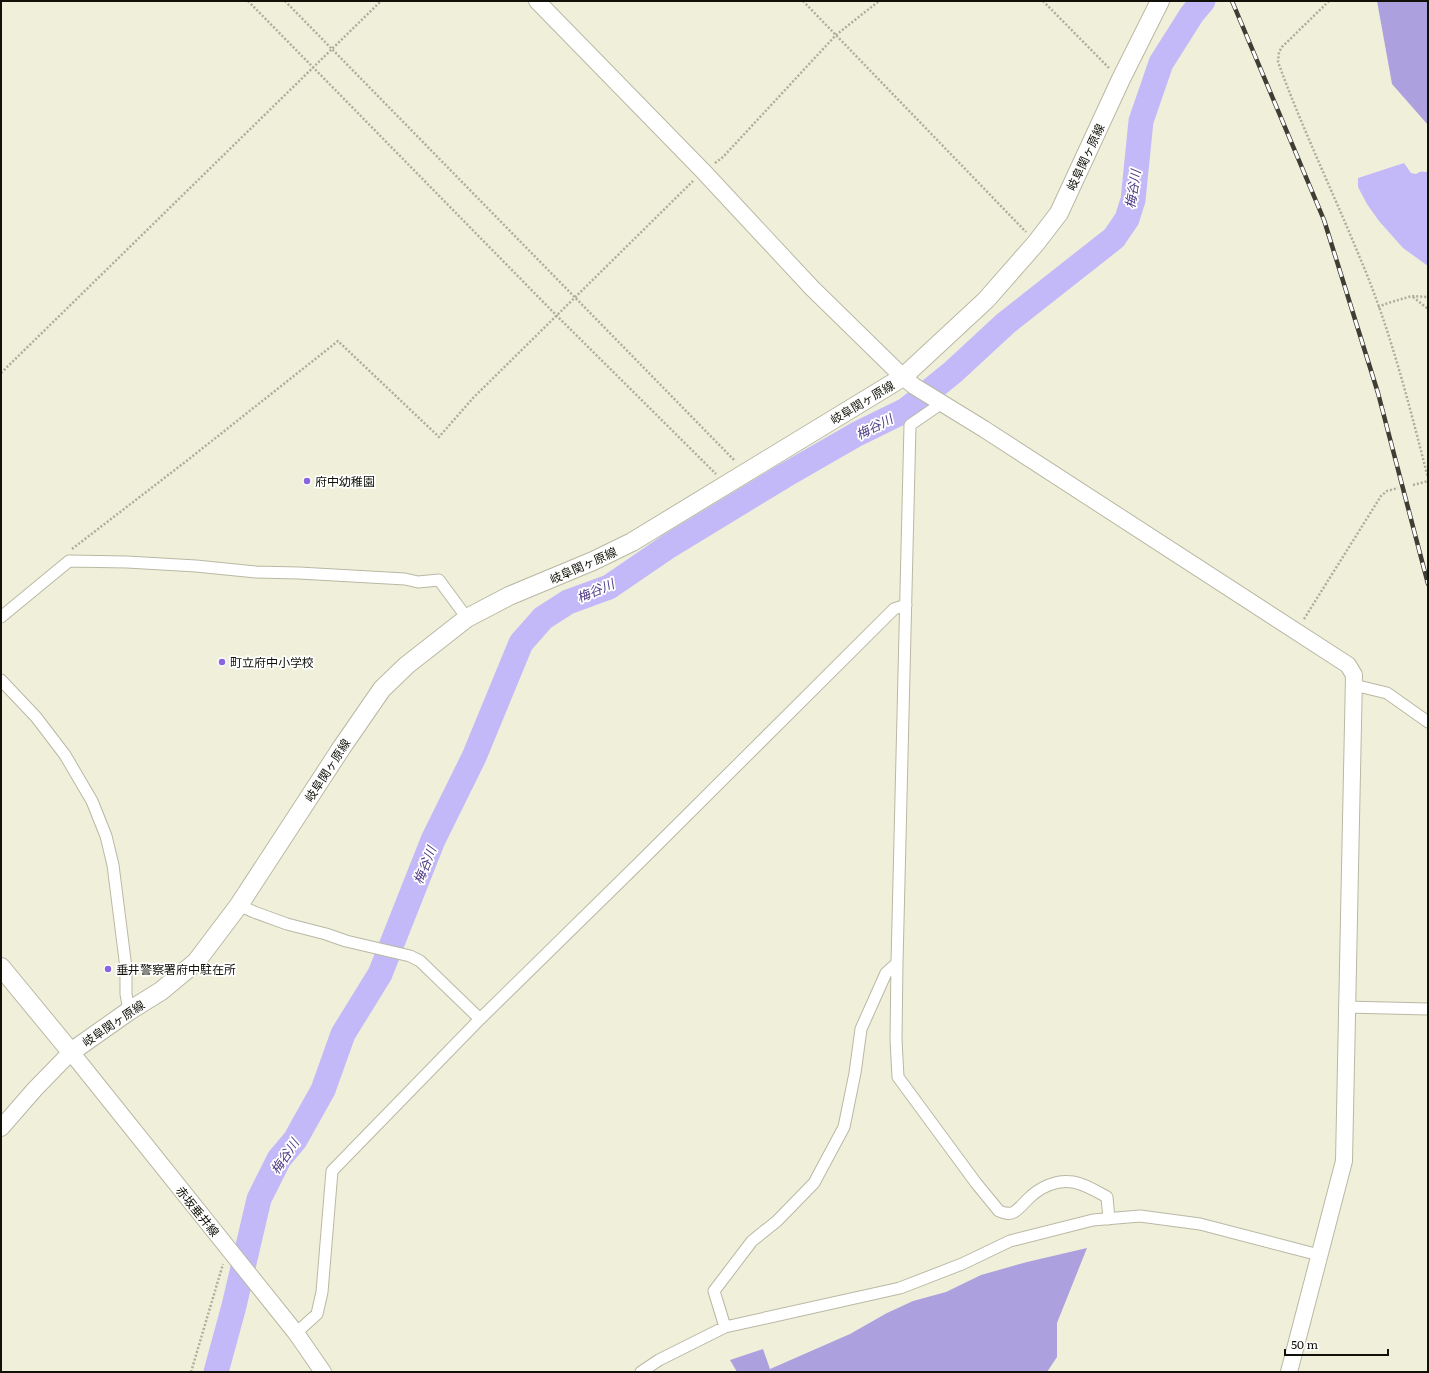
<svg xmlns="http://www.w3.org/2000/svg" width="1429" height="1373" viewBox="0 0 1429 1373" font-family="Literata,'Noto Sans JP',serif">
<rect width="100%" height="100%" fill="#f0f0da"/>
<path fill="#aca1de" d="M1377 1H1428V125L1392 84Z
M1087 1248 1057 1323V1357L1047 1372H737L730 1360 763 1349 770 1369 850 1334 887 1313 913 1301 946 1292 981 1275 1027 1262Z"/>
<path fill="#c4b9f8" d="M1404 163 1411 173 1416 174C1420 171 1422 171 1426 172L1428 170V266L1403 248 1379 221 1367 204 1358 187V178Z"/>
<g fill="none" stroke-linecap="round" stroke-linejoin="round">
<path stroke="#c4b9f8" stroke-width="25" d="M216 1372 234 1306 259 1199 279 1159 295 1140 323 1090 343 1034 380 974 433 840 474 757 521 643 543 618 568 602 609 587 669 546 784 476 857 434 906 410 953 372 1006 323 1114 238 1127 219 1133 200 1141 121 1161 63 1192 14 1203 1"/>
<defs>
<path id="street" d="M942 403 910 425 897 963 896 1040 898 1077 976 1183 999 1211C1004 1213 1009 1215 1014 1212 1019 1209 1024 1203 1028 1199 1039 1188 1056 1179 1073 1182 1085 1184 1096 1191 1107 1197L1109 1219
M1 617 69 561 127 562 196 566 256 572 299 573 405 579 418 582 439 580 467 618
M1 680 36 717 65 755 92 801 106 836 113 865 126 968V994L129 1011
M1354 685 1387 693 1428 722
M239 905 254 912 287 924 326 934 346 941 410 956 420 961 480 1019
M1346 1007 1428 1009
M725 1327 714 1291 752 1241 777 1221 814 1183 844 1127 855 1073 861 1029 886 973 897 963
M296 1333 317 1314 322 1292 332 1171 480 1019 641 861 894 609 906 605
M641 1372 659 1360 725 1327 900 1288 962 1264 1010 1241 1093 1220 1140 1216 1200 1224 1319 1255"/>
<path id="secondary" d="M537 1 703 171 812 288 903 377 914 386 984 429 1348 665 1354 675 1344 1161 1289 1372
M1 1128 35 1089 71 1052 296 1333 323 1372"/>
<path id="primary" d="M1 967 71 1052 129 1011 161 991 196 962 239 905 342 747 382 689 407 665 467 618 509 596 593 561 632 542 903 377 986 300 1036 243 1059 213 1121 79 1160 1"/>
</defs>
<use href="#street" stroke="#b9b8a4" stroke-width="13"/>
<use href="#secondary" stroke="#b9b8a4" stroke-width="18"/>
<use href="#primary" stroke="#b9b8a4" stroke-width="20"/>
<path stroke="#adad9b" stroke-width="2.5" stroke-dasharray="2 2" stroke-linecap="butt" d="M248 1 557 316 716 474
M285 1 735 461
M803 1 1026 232
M1043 1 1109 68
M1329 1 1282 47 1279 52 1278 62C1302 128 1333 192 1360 258 1390 328 1409 404 1428 478
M715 163 723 157 836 35 879 1
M1413 297 1428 309
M1378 307 1388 303 1412 296 1428 297
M1 373 381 1
M1413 485 1428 481
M72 549 189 459 338 341 439 437 473 398 693 181
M1304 619 1381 496 1387 491 1398 488
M191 1372 223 1264"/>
<use href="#street" stroke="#fff" stroke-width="11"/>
<use href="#secondary" stroke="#fff" stroke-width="16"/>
<use href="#primary" stroke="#fff" stroke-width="18"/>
<defs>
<path id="rail" d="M1232 1 1324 220 1378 393 1428 584"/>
</defs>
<use href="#rail" stroke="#3e3e34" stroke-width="4.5"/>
<use href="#rail" stroke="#fff" stroke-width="3" stroke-dasharray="9" stroke-linecap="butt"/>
</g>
<g fill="#8765e0" stroke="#fff" stroke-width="1.5">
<circle cx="307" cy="481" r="4"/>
<circle cx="222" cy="662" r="4"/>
<circle cx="108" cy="969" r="4"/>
</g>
<g text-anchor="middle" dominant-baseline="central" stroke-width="3.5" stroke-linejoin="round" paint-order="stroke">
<g font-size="12" fill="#111109" stroke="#fff">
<text transform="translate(1085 157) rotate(-65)">岐阜関ヶ原線</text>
<text transform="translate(862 402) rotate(-31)">岐阜関ヶ原線</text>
<text transform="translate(583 565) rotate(-24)">岐阜関ヶ原線</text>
<text transform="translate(327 770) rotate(-57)">岐阜関ヶ原線</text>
<text transform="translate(113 1023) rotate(-34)">岐阜関ヶ原線</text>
<text transform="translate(198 1211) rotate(51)">赤坂垂井線</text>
</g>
<g font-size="12" fill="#111109" stroke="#fff" text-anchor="start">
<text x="315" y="481">府中幼稚園</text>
<text x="230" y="662">町立府中小学校</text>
<text x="116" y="969">垂井警察署府中駐在所</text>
</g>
<g font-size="13" font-style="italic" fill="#4f3b84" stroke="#fff">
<text transform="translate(1132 189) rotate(-81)">梅谷川</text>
<text transform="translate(874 426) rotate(-27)">梅谷川</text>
<text transform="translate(595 590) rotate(-23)">梅谷川</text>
<text transform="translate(424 865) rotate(-68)">梅谷川</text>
<text transform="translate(284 1156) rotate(-56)">梅谷川</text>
</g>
</g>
<rect width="1429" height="1373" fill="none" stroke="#111109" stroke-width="4"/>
<path d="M1285 1349v6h103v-6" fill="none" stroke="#111109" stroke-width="2"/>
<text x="1291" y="1349" font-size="12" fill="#111109" stroke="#ffffff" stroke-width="3" paint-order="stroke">50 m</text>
</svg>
